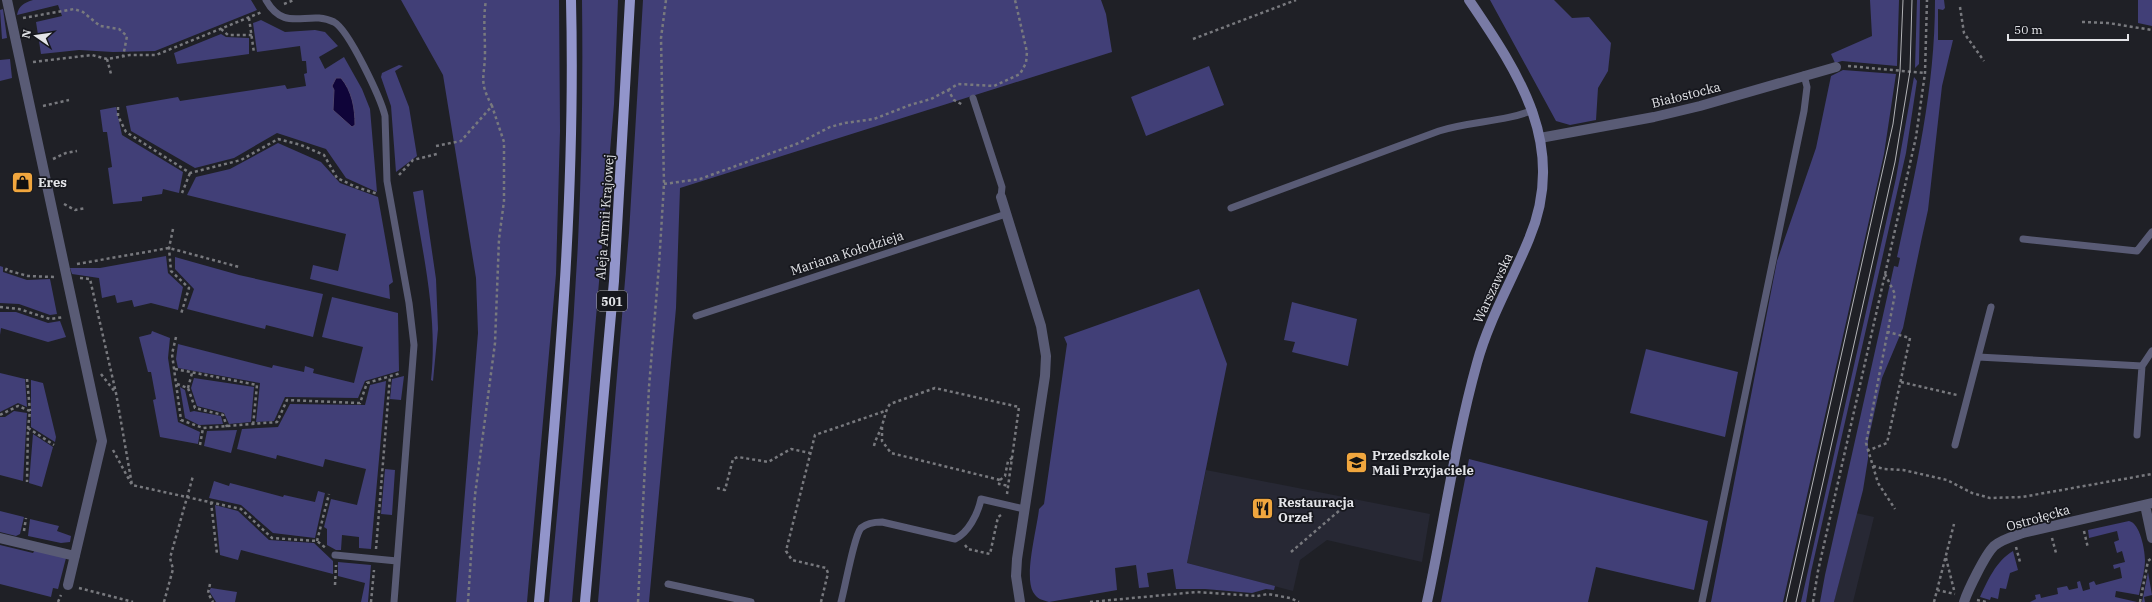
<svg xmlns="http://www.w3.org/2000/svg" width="2152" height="602" viewBox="0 0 2152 602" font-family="'IBM Plex Serif',serif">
<rect width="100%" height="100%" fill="#1f2026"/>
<path fill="#272834" d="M1206 470 1430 514 1422 562 1327 540 1300 560 1293 591 1187 563Z
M1856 513 1874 517 1853 602H1834Z"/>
<path fill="#413f77" d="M33 0H251L257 10 155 51 113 52 79 50 41 54 36 22 62 16 58 5 17 15C19 5 24 3 33 0Z
M401 0H559L560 131 556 274 527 602H456L478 333 476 278 443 75Z
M582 0H618L614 104 572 602H549C560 482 572 362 578 242 582 162 583 81 582 0Z
M643 0H1101L1106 14 1112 52 680 188 676 308 649 602H598L629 233Z
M1490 0H1554L1572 18 1589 17 1611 43 1608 71 1598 88 1596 120 1570 125 1556 121Z
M1870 0H1899L1897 66 1842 61 1835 63 1831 54 1872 36Z
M1917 0H1920L1919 64 1915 68Z
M1935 0H1944L1945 8 1943 10 1938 9V40H1953L1942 86 1928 210 1922 237 1903 328 1882 378 1868 441V459L1863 490 1834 602H1820L1825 575 1894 266 1898 267 1900 258 1897 257C1916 169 1935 90 1935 0Z
M2138 0H2152V26L2138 23Z
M3 9 7 38 2 39 0 10Z
M261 20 285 32 315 30 325 32 338 46 319 57 325 69 344 57 362 89 370 109 377 192 346 178 326 149 277 133 234 158 195 168 131 131 126 106 178 97 180 101 285 85 287 89 306 86 304 74 307 73 306 61H302L300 46 257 52 253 23Z
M221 34 226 37 249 38V54L177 64 174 53Z
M10 59 12 78 0 81V60Z
M399 65 403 66 395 71 409 107 417 156 396 172 391 106 381 77 382 73Z
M1209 66 1224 105 1146 136 1131 97Z
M1843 70 1896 74 1884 154 1783 602H1711L1777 261 1816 148 1831 76Z
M1914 77 1917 81 1906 153 1811 572 1806 602H1801L1896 178Z
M116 107 122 135 183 172 179 193 163 189 162 194 142 197V201L113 204 108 168 112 167 107 132H103L100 110Z
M278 143 321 162 340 183 378 197 393 282 389 285 390 299 310 279 313 265 338 271 346 234 187 195 196 177 230 169Z
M423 190 436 279 438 329 433 381 431 380C438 317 423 255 413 192Z
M166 256 168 273 183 287 178 310 151 303 134 307 132 300 117 303 115 295 102 298 99 278 72 274 70 268H100Z
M175 257 239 275 323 294 313 337 266 325 265 329 187 309 194 289 175 269Z
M0 266 3 267V272L27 280 50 279 57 314 50 315 19 304 0 303Z
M1199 289 1227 364 1187 563 1275 586 1274 590 1266 589 1252 593 1205 589H1176L1173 569 1147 573 1149 587 1139 588 1136 565 1115 568 1117 590 1049 602C1042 600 1037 599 1033 592 1024 575 1037 529 1039 509L1044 504 1067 344 1064 337Z
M332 297 398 313 399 371 365 381 358 398 285 397 274 421 256 422 260 383 178 368 176 359 178 344 272 368 273 365 304 372 305 366 314 369 313 373 354 383 363 347 322 337Z
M1292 302 1357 319 1348 366 1292 352 1295 342 1284 340Z
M0 312H16L48 323 60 321 66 337 48 342 1 328 0 335Z
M152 331 170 338 168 358 178 422 200 432 198 444 160 437 153 400 156 399 151 372H148L139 337 151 334Z
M1646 349 1738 372 1725 437 1630 413Z
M0 373 25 379 27 407 18 403 0 412Z
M404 376 401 400 390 399 392 379Z
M194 378 254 387 251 422 229 424 224 413 197 406 191 388Z
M31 380 43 383 56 437 55 442 31 427Z
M386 381 371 549 359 548V537L342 535 341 550H336L327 545V529L324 527 331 499 357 505 366 469 325 459 323 467 277 455 276 459 237 449 242 429 278 427 290 404 365 405 370 385Z
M180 387 185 390 190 412 194 411 221 416 223 424 199 425 185 418Z
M14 411 27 413 23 481 0 475V417H5Z
M237 430 231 453 204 446 207 431Z
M33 434 53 447 42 487 29 483Z
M1469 459 1708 521 1694 590 1596 567 1588 602H1441Z
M385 469 395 470 392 515 381 514Z
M214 481 229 486 230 483 283 497 284 495 315 502 318 491 325 493 315 538 273 533 241 505 209 498Z
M215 505 238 511 269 540 314 543 333 561V574L241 550 238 560 220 555Z
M0 511 24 517 20 534 16 536 0 532Z
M30 519 59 526 57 531 71 536 70 542 61 543 28 536Z
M2129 521C2140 523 2145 550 2145 560 2145 571 2141 584 2139 595L2116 591 2115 597 2137 602H2030L2036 599 2035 595 2040 594 2041 598 2058 594 2057 588 2067 586 2069 590 2078 588 2077 582 2080 581 2083 591 2090 589 2089 583 2094 581 2096 585 2122 578 2120 567 2114 569 2113 565 2125 562 2122 551 2117 553 2114 542 2119 540 2117 531 2089 538 2088 530Z
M0 545 33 553 35 550 66 558 58 589 53 588 51 597 0 584Z
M2013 551 2018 570 2010 573 2006 589 2000 588 1998 599 1991 597 1990 600 1980 597C1988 580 1996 561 2013 551Z
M338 562 371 565 368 602H361L365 583 338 576Z
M2148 572 2152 595 2144 597 2145 602H2142Z
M211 588 237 592 235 602H216L209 591Z"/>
<path fill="#0f0439" stroke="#4f476e" d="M336 78H341C352 91 355 108 355 125L352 127 333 110 334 90 332 86Z"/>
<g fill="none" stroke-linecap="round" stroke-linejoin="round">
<path stroke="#78797e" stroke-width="2.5" stroke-dasharray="3 3" stroke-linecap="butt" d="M284 4 294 0
M1960 7 1964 33 1984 61
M23 18 74 9 83 12 100 26 119 29 127 36 123 57
M249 18 254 53
M2082 22 2108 23 2152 30
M221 29 228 35H252
M1193 39 1296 0
M107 59 111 74
M33 62 92 55 107 59 130 55H156L262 12
M1848 66 1925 73
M948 90 958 84 994 86 1020 74 1026 63 1027 52 1015 0
M43 106 69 100
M118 107V116L126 132 190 173 241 160 278 139 301 145 324 155 337 178 356 187 378 194
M436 146 461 141 492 106C478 80 485 78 485 52 485 34 483 18 486 0
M53 159 66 153 77 151
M399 175 413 160 437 154
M664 184 700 179 799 143 830 127 845 123 874 119 910 105 931 99 948 90 954 100 963 105
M182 193 190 173
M64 204 75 210 86 208
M173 229 169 248 171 271 189 288 181 314
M77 264 169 248 239 267
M7 268 6 270 28 276 55 277
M1885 274 1895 294 1866 443 1878 483 1895 509
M80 278 90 279 116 393 132 485
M0 307 19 309 50 319 64 317
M176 337 172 354 181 420 203 428 277 422 287 400 360 403 367 383 401 373
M175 369 257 385 253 426
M101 374 115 392
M27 379 30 411
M1901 382 1957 395
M177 384 188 388 195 408 223 415 227 427
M188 388 192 373
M0 415 18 406 30 411 28 428 27 482
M882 427V441L891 453 1000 480 999 484 1009 486
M28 428 54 445
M200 445 203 428
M874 446C876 437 880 433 882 425 885 418 885 411 890 404L935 388 1019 407 1007 494
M113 450 132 485 241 509 272 538 317 541 327 549
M1867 451 1887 443 1910 338 1888 332
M1873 466 1884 469 1903 470 1947 480 1972 493 1990 498 2022 497 2152 474
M1000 480 1005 476 1008 461 1012 458
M717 488 725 490 733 459 738 457 768 462 791 449 810 453
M211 502 217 554
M24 531 26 518
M2084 531 2088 548
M2052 538 2056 553
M317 541 329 494
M965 545 968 549 990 554 998 517 1001 515
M2016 547 2020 562
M376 549 390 376
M1291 552 1340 510
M1946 558 1954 590
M210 584 208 593 213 602
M335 585 336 565
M79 588 133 602
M1937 590 1955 594
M1977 600 1986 602
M58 602 61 595
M164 602 173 569 170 558 193 476
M371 602 374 570
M468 602 475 495 495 343 499 239 504 201V142L492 106
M638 602 649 387 659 265 664 184 661 38 666 0
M821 602 828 573 826 568 792 560 786 551 815 435 885 411
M1090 602 1197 592 1257 596 1268 594 1290 598 1299 602
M1813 602 1818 571 1916 137 1925 73 1927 0
M1934 602 1954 524
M2140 602 2148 561 2152 558"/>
<path stroke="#595b75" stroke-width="7" d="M266 0C285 34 308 9 334 22 349 30 381 99 385 116L387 181 409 303 414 345 394 602
M973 98 1002 187 1001 197
M1231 208 1439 131C1470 121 1505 122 1533 110
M2023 239 2137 251 2152 232
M696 316 1006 214
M1978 357 2142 366
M2137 435 2142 366 2152 351
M1955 445 1991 307
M335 555 397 561
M668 584 751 602
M841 602C845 588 854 536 861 528 867 523 875 522 882 522L955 539C968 533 978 514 981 499L1024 509
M1702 602 1804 111 1807 87 1804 75"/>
<path stroke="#595b75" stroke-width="10" d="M7 0 102 441 68 585
M1540 138 1654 117 1700 106 1836 67
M1001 197 1041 326 1046 356 1045 376 1017 559 1016 576 1020 602
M2145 505 2152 538
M0 538 75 556
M1964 602C1968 590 1985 555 1994 546 2002 539 2014 536 2023 533L2152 503"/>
<path stroke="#797ba5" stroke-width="10" d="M1427 602C1444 523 1455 442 1477 363 1489 319 1512 281 1529 239 1568 147 1520 75 1469 0"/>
<path stroke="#9295cb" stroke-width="10" d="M539 602C557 402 576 202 571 0
M585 602 614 281 630 0"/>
<path stroke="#b2b3b7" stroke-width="1" d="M1786 602 1893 124 1900 71 1903 0
M1796 602 1895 162 1910 71 1912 0"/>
</g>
<defs>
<symbol id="shop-square" viewBox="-11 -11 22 22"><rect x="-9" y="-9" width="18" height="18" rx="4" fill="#f0a63e" stroke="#16171d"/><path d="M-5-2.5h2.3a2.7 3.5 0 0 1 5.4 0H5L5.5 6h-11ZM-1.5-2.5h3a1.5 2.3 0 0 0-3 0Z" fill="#111"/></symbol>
<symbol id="school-square" viewBox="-11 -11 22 22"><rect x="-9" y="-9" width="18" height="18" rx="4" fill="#f0a63e" stroke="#16171d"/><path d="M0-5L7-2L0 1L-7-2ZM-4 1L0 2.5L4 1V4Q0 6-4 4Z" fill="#111"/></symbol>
<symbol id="restaurant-square" viewBox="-11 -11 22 22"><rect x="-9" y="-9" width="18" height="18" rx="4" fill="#f0a63e" stroke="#16171d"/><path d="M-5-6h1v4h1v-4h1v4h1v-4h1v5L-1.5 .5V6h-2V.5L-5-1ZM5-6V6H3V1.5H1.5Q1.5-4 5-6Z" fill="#111"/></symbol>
</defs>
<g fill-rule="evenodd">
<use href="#shop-square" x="10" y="170" width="25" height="25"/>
<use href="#school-square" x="1344" y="450" width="25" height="25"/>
<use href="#restaurant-square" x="1250" y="496" width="25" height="25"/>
</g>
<g text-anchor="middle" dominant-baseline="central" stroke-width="3.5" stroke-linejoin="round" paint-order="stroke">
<rect fill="#16171d" stroke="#a6a6ab" stroke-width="1" x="597" y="291" width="30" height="20" rx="3"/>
<g font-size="12" font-weight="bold" fill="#e3e4e8">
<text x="612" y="301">501</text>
</g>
<g font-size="13" fill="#e3e4e8" stroke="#16171d">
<text transform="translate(1686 95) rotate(-14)">Białostocka</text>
<text transform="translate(605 217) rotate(-86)">Aleja Armii Krajowej</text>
<text transform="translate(847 253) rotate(-18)">Mariana Kołodzieja</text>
<text transform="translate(1493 288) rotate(-65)">Warszawska</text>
<text transform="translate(2038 518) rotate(-16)">Ostrołęcka</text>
</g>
<g font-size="13" font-weight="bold" fill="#e3e4e8" stroke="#16171d" text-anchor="start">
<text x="38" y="182">Eres</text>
<text x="1372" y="455">Przedszkole<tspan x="1372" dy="15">Mali Przyjaciele</tspan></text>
<text x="1278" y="502">Restauracja<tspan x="1278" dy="15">Orzeł</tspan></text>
</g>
</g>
<g transform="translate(36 36) rotate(283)" stroke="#16171d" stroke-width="3" paint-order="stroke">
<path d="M0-3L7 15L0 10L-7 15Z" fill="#e3e4e8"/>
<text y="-6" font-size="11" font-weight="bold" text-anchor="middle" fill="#e3e4e8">N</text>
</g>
<path d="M2008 34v6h120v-6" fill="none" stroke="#e3e4e8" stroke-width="2"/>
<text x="2014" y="34" font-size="12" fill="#e3e4e8" stroke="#16171d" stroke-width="3" paint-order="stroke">50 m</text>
</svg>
